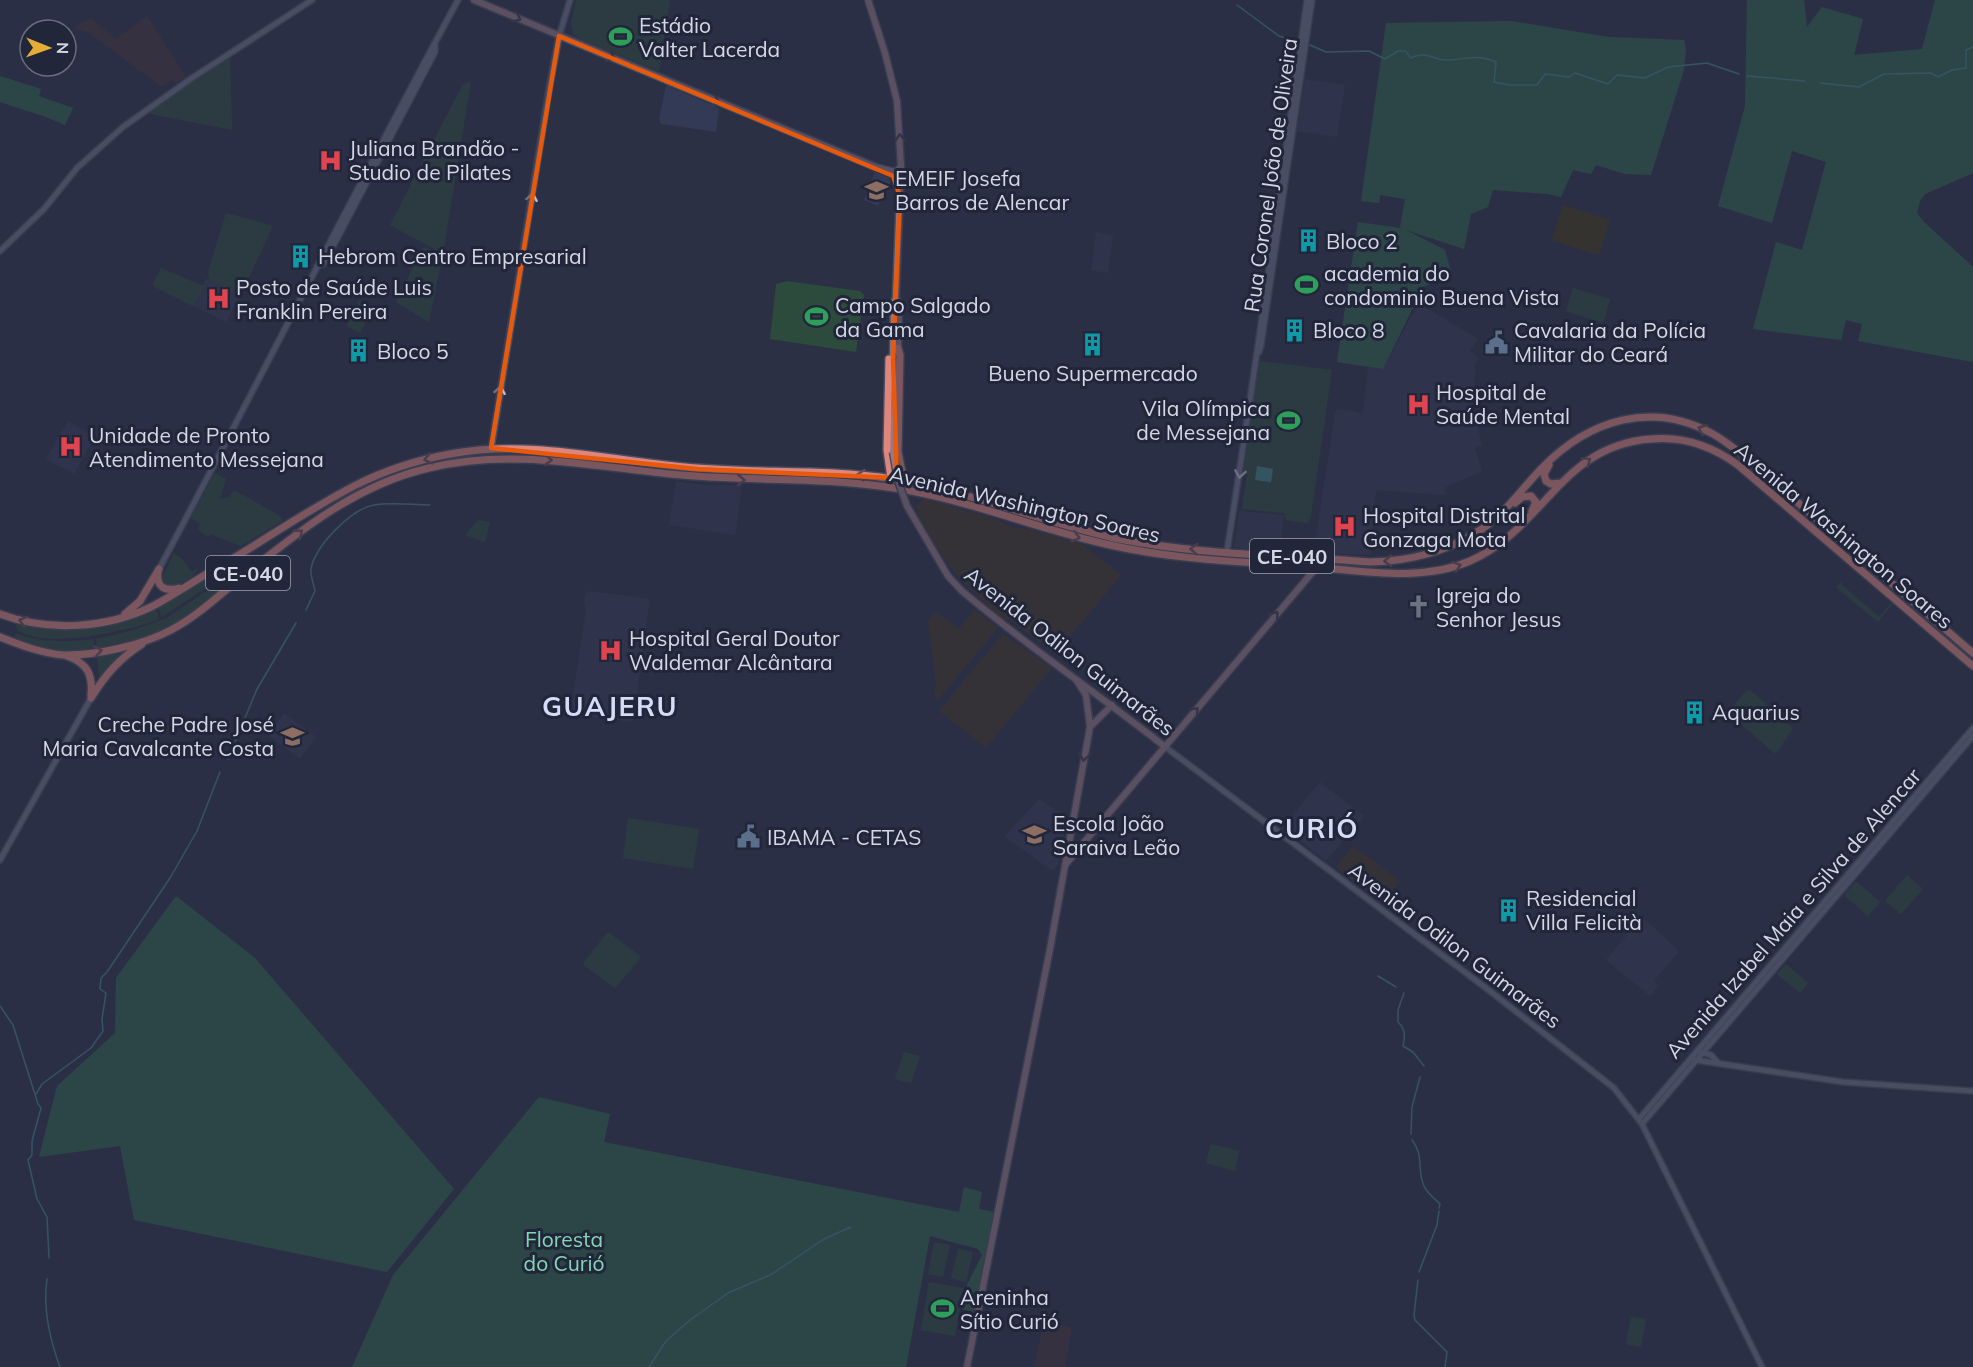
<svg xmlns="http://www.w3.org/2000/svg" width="1973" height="1367" viewBox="0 0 1973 1367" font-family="Mulish,sans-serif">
<rect width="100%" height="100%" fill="#2b3045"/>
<path fill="#44333d" d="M147 16 186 77 178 82 171 81 162 87 88 32 74 28 91 18 116 39Z
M1044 1320 1072 1328 1065 1367H1034Z"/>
<path fill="#423727" d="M924 499 993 518 1010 527 1029 529 1083 545 1121 575 1055 654 1009 619 1006 621 1002 619 959 578 936 547 918 514 916 505Z
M974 610 998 628 939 698 934 697 936 683 928 621 935 612 959 629Z
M1003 634 1052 668 986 747 939 711Z
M1353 846 1400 881 1382 902 1336 867Z"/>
<path fill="#333a55" d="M1305 79 1345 85 1337 137 1297 131Z
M666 85 719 108 716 132 661 124 659 119Z
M875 172 889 177 890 183 878 206 864 200Z
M1096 232 1113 235 1108 273 1091 270Z
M209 280 240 296 226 322 193 306Z
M1417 306H1423L1478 339 1470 351 1479 358 1473 366 1476 369 1471 407 1476 419 1482 446 1475 448 1482 471 1444 488 1446 495 1376 490 1370 555 1316 553 1315 544 1335 413 1338 409 1363 413 1368 367 1383 369Z
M68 421 95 436 74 474 46 459Z
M676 481 707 485H742L735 535 669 525Z
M1239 511 1284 515 1280 552 1234 547Z
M589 591 650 599 633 722 570 714 586 609 584 603 585 594Z
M284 713 316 737 300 759 268 735Z
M1320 782 1364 816 1326 861 1283 827Z
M1039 799 1067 818 1058 865 1052 871 1005 836Z
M1642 917 1679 951 1654 981 1658 986 1650 996 1606 960Z"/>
<path fill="#2d4b3d" d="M576 0H670L659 71 582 40 573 34 571 24Z
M230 57 232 130 151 114 149 112Z
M471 81 443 254 390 225 463 84Z
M226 213 273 226 240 296 209 280 193 306 155 287 153 283 161 268 203 286 206 279 209 280 208 272Z
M426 247 442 257 429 322 396 302 422 249Z
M787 281 860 291 864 295 856 352 770 339 776 284Z
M1573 288 1610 299 1603 323 1566 311Z
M359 300 373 308 360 333 346 326Z
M1260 361 1332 370 1311 515 1308 523 1286 520 1284 513 1242 509 1247 475 1243 469Z
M215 473 226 479 220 499 229 497 234 490 280 516 282 521 241 546 210 534 208 537 198 530 200 524 191 518Z
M478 520 490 522 485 542 465 535Z
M174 553 182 559 192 572 198 568C195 578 178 586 168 586L162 578Z
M229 565 235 568 162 617 158 607Z
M236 571 235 577 231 582 172 626 149 636 97 648 96 639 134 630 167 618Z
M1841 582 1842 585 1879 617 1891 603H1893L1878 622 1836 587Z
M156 609 159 619 158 620C123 631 49 650 17 630L16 623C70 633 104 628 156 609Z
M15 633C40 642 68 643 94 639V648C69 653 37 652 15 637Z
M133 647 117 658 99 679 97 656Z
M1747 690H1750L1793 728 1777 752 1774 753 1730 714 1729 711Z
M628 818 699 829 693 869 623 858Z
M1907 875 1923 889 1901 914 1885 901Z
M1856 881 1880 902 1868 916 1844 895Z
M608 932 640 956 639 960 615 988 585 966 583 963Z
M1786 964 1808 983 1800 993 1777 974Z
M904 1052 920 1056 911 1083 895 1079Z
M1211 1144 1239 1151 1235 1171 1206 1163Z
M934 1242 950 1245 943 1277 928 1274Z
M958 1249 973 1252 966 1282 951 1278Z
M929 1282 963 1288 955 1336 921 1330Z
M1631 1317 1646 1319 1641 1347 1626 1344Z"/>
<path fill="#2e624d" d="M1747 0H1804L1807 27 1822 7 1863 19 1854 55 1922 49 1935 0H1973V173L1925 194 1920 201 1917 213 1923 221 1973 267V362L1858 341 1862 324 1846 320 1841 340 1753 329 1776 242 1802 250 1826 162 1792 151 1772 223 1718 206 1745 106Z
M1511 21 1609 37 1684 40 1686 49 1684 70 1651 175 1625 174 1596 165 1591 174 1573 170 1561 197 1548 194 1493 190 1488 207 1471 214 1464 249 1406 230 1445 250 1452 275 1423 287 1383 369 1337 362 1358 222 1400 228 1405 199 1380 195 1379 203 1361 201 1386 23Z
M0 76 41 89 39 96 73 108 65 125 46 117 0 102Z
M176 896 255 958 454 1189 387 1272 134 1220 120 1146 39 1157 57 1086 115 1033 116 978Z
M539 1097 610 1114 604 1142 959 1212 964 1187 982 1192 979 1209 995 1212 976 1312 964 1310 967 1285 982 1255 978 1249 930 1236 906 1367H352L393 1275Z"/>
<path fill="#413918" d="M1563 205 1610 220 1599 255 1552 240Z"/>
<path fill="#408086" d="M1257 466 1273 469 1271 482 1255 480Z"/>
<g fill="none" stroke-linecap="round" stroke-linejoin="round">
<path stroke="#408086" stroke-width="1.5" d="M1237 5 1279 36 1298 42
M1310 45 1326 52 1369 51 1385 59 1398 51H1406L1410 58C1429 50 1433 61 1448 60 1468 59 1476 54 1496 62L1494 82 1509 85H1537L1545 74 1569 77 1575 73 1608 84 1617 75 1645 78 1668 67 1707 63 1739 74
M1747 76 1805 81
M1820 83 1859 87 1884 74 1931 73 1938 77 1952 70 1966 68V50L1973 47
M306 610 315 591C314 585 310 575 311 569 315 546 351 509 374 505 391 502 412 505 430 505
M228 759 257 689 296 623
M1378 976 1396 987
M1404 993 1398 1010V1022C1406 1030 1405 1035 1403 1046L1413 1052 1424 1066
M0 1006 13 1025 38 1104 41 1108 32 1141V1155L28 1160 37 1199 47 1217 49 1258
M36 1094 42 1084 91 1048 103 1031 102 1019 106 993 100 989 101 978 107 972 170 878 197 831 220 772
M1411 1134 1412 1107 1420 1077
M1412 1140C1425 1157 1416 1168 1424 1186 1426 1192 1435 1199 1440 1204L1439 1208
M1419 1272 1437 1225 1439 1211
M47 1279C43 1307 50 1340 60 1367
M1418 1280 1414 1315 1415 1320 1447 1352 1445 1367
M649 1367 666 1341 690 1320 728 1293 772 1274 824 1239 851 1227"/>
<defs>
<path id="tertiary" d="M0 251 44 209 77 168 123 127 192 78 312 0
M317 266 323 264 338 237 435 52V44
M1259 352 1261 345 1312 0
M491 448 550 83 559 36 570 0
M1227 551C1256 368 1281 184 1307 0
M159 569C260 380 356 188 458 0
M1164 746 1486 988 1614 1088 1642 1124 1762 1367
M0 860 91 698
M1700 1052 1711 1055 1718 1063
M1695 1060 1843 1082 1973 1091
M1639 1119 1973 728
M1642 1124 1973 736"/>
<path id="secondary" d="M474 0 876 167 895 172 901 167
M868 0 885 53 897 101 901 167 896 298 894 303 893 359 895 364
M896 298 899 303 898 353
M893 452 896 362
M907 506 948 576 962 591C1027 646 1098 694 1164 746
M1090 727 1112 705
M1065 865 1316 568
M967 1367 1050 949 1090 727 1086 695 1077 681"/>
<path id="trunk" d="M898 348 900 355 898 452 904 481
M889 359 887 450 891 478
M1549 465 1544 474 1546 481 1551 484 1561 483
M1515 503 1522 497 1531 496 1536 502 1532 511
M158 572C156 587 165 592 179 588
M0 614C48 632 106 629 153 606 172 596 190 584 208 573 258 545 305 511 356 485 386 470 417 460 450 454 529 439 607 460 685 467 754 474 824 468 892 479 968 491 1039 521 1114 538 1196 555 1286 555 1370 562 1411 561 1447 552 1482 529 1506 513 1523 487 1543 467 1589 420 1652 400 1713 434 1722 439 1731 446 1739 452L1973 653
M125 614 140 601 159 569
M0 637C20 645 41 653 63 655 95 656 143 645 171 630 196 617 217 597 238 580 297 533 355 485 429 468 510 448 590 466 670 474 745 482 820 476 894 488 967 499 1037 529 1110 545 1176 560 1246 562 1314 567 1365 571 1422 582 1470 561 1544 529 1561 445 1651 439 1683 436 1712 446 1738 465L1973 666
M67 656C87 663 93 674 91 695
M91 698C105 675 119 659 142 644"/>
</defs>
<use href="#tertiary" stroke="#494e5f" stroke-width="8"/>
<use href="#secondary" stroke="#494e5f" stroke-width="9"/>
<use href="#trunk" stroke="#494e5f" stroke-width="10"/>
<use href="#tertiary" stroke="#6a7189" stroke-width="5"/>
<use href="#secondary" stroke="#967985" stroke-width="6"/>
<use href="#trunk" stroke="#de867e" stroke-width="7"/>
<defs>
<path id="secondary-bridge" d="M893 452 898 481 907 506"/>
</defs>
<use href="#secondary-bridge" stroke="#494e5f" stroke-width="9" stroke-linecap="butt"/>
<use href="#secondary-bridge" stroke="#967985" stroke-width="6"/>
</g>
<defs><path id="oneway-chevron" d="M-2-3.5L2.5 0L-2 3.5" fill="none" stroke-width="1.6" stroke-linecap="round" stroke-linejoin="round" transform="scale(1.5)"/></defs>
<g stroke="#3e3b4d">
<use href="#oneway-chevron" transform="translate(517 18) rotate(23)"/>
<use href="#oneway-chevron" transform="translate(611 57) rotate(23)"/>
<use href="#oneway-chevron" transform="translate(716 102) rotate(24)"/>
<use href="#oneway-chevron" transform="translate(900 138) rotate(-94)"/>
<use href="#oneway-chevron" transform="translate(1275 615) rotate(-50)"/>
<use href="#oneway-chevron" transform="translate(1195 711) rotate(-49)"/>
<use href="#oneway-chevron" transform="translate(1084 757) rotate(100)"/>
</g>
<g stroke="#babece">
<use href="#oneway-chevron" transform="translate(532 197) rotate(-80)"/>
<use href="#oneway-chevron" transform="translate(500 390) rotate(-80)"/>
<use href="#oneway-chevron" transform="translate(1240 474) rotate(99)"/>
</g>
<g stroke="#6d4c55">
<use href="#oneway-chevron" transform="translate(1702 429) rotate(-157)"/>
<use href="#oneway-chevron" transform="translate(428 459) rotate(167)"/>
<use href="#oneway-chevron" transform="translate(548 460) rotate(4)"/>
<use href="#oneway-chevron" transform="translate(1587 461) rotate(-35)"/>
<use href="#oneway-chevron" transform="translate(861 475) rotate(-174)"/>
<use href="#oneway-chevron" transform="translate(741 480) rotate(1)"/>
<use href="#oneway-chevron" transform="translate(299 533) rotate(-38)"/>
<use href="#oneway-chevron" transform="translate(1076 537) rotate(16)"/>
<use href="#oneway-chevron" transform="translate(1194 549) rotate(-176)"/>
<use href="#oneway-chevron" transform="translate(1388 561) rotate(177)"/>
<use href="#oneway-chevron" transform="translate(1457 566) rotate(-19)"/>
<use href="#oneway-chevron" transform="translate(23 621) rotate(-166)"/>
<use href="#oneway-chevron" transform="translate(98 651) rotate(-9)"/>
</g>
<path d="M0 0H1973V1367H0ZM559 36 893 176 900 196 893 359 897 478 698 469 491 448Z" fill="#2b3045" fill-opacity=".55" fill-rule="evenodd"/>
<path fill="none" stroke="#e8590c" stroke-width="4.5" stroke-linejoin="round" d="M559 36 893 176 900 196 893 359 897 478 698 469 491 448Z"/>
<defs>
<symbol id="stadium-bare" viewBox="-9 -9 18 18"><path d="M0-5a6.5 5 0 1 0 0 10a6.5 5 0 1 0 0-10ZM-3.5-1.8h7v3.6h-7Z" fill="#2e9e5b" stroke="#21263a" stroke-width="2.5" paint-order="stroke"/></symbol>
<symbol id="hospital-bare" viewBox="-9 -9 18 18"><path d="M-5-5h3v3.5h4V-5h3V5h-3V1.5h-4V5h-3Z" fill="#e0444e" stroke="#21263a" stroke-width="2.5" paint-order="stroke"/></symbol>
<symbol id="school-bare" viewBox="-9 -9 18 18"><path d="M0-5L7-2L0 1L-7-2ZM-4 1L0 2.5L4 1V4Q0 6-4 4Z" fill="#8d6e63" stroke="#21263a" stroke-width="2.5" paint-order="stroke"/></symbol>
<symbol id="building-bare" viewBox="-9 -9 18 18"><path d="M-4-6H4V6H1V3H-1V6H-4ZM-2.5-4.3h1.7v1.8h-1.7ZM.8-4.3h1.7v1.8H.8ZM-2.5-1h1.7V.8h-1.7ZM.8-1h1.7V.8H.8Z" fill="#0f9aa8" stroke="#21263a" stroke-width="2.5" paint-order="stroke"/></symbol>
<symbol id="civic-bare" viewBox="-9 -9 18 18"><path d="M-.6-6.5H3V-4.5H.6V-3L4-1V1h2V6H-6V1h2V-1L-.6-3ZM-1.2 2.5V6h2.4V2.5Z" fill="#5c6f8a" stroke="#21263a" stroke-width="2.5" paint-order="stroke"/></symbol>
<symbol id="church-bare" viewBox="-9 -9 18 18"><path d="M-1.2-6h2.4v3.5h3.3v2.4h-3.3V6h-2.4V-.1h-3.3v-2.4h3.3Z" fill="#6b7280" stroke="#21263a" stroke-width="2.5" paint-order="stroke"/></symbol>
</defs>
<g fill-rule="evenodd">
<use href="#stadium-bare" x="604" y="20" width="33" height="33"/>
<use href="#hospital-bare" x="314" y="144" width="33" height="33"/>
<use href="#school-bare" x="860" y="174" width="33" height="33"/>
<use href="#building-bare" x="1292" y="224" width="33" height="33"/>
<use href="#building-bare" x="284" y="240" width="33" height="33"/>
<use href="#stadium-bare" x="1290" y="268" width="33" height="33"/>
<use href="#hospital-bare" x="202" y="282" width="33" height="33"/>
<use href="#stadium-bare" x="800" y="300" width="33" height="33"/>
<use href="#building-bare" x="1278" y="314" width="33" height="33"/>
<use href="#civic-bare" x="1480" y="326" width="33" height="33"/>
<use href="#building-bare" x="1076" y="328" width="33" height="33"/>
<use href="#building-bare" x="342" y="334" width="33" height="33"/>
<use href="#hospital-bare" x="1402" y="388" width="33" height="33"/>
<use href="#stadium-bare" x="1272" y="404" width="33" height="33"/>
<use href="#hospital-bare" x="54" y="430" width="33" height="33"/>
<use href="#hospital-bare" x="1328" y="510" width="33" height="33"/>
<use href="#church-bare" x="1402" y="590" width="33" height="33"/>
<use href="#hospital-bare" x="594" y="634" width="33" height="33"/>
<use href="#building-bare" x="1678" y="696" width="33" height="33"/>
<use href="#school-bare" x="276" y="720" width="33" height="33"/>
<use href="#school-bare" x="1018" y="818" width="33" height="33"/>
<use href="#civic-bare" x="732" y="820" width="33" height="33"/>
<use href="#building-bare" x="1492" y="894" width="33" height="33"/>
<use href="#stadium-bare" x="926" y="1292" width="33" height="33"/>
</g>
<g text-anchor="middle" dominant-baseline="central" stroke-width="6" stroke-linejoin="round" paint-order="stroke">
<g fill="#21263a" stroke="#9ea3b2" stroke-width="1.5">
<rect x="1250" y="539" width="84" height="34" rx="4.5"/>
<rect x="206" y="556" width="84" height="34" rx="4.5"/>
</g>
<g font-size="20" font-weight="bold" fill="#d4d8e5">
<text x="1292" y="556">CE-040</text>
<text x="248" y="573">CE-040</text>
</g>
<g font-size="21" fill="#d4d8e5" stroke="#21263a" text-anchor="start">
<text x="639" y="25">Estádio<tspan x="639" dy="24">Valter Lacerda</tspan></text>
<text x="349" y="148">Juliana Brandão -<tspan x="349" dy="24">Studio de Pilates</tspan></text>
<text x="895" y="178">EMEIF Josefa<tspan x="895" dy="24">Barros de Alencar</tspan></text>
<text x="1326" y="241">Bloco 2</text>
<text x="318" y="256">Hebrom Centro Empresarial</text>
<text x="1324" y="273">academia do<tspan x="1324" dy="24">condominio Buena Vista</tspan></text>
<text x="236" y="287">Posto de Saúde Luis<tspan x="236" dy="24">Franklin Pereira</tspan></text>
<text x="835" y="305">Campo Salgado<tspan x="835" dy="24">da Gama</tspan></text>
<text x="1313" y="330">Bloco 8</text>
<text x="1514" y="330">Cavalaria da Polícia<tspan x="1514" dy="24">Militar do Ceará</tspan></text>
<text x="377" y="351">Bloco 5</text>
<text x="1093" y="373" text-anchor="middle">Bueno Supermercado</text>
<text x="1436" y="392">Hospital de<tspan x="1436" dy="24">Saúde Mental</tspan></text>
<text x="1270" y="408" text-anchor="end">Vila Olímpica<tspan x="1270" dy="24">de Messejana</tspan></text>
<text x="89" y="435">Unidade de Pronto<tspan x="89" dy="24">Atendimento Messejana</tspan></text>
<text x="1363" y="515">Hospital Distrital<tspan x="1363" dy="24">Gonzaga Mota</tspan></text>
<text x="1436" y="595">Igreja do<tspan x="1436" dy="24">Senhor Jesus</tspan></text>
<text x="629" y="638">Hospital Geral Doutor<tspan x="629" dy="24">Waldemar Alcântara</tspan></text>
<text x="1712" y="712">Aquarius</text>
<text x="274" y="724" text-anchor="end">Creche Padre José<tspan x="274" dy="24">Maria Cavalcante Costa</tspan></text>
<text x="1053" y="823">Escola João<tspan x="1053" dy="24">Saraiva Leão</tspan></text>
<text x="767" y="837">IBAMA - CETAS</text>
<text x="1526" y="898">Residencial<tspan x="1526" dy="24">Villa Felicità</tspan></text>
<text x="960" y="1297">Areninha<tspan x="960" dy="24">Sítio Curió</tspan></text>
</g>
<g font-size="21" fill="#d4d8e5" stroke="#21263a">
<text transform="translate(1270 175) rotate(-82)">Rua Coronel João de Oliveira</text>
<text transform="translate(1025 504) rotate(13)">Avenida Washington Soares</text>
<text transform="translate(1844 535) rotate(40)">Avenida Washington Soares</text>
<text transform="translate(1070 651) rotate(38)">Avenida Odilon Guimarães</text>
<text transform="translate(1793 913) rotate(-49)">Avenida Izabel Maia e Silva de Alencar</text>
<text transform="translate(1455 945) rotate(37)">Avenida Odilon Guimarães</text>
</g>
<g font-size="21" fill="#83d6b2" stroke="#21263a">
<text x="564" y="1239">Floresta<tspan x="564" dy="24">do Curió</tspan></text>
</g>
<g font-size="27" font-weight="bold" letter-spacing="1.5" fill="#d4dcf7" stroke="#21263a">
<text x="610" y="706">GUAJERU</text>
<text x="1312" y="828">CURIÓ</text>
</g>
</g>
<g transform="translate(48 48) rotate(91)"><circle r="28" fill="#21263a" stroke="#696d7e" stroke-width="1.5"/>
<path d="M0-4.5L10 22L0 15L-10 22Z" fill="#e5ad36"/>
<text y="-9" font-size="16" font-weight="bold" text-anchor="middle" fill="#d4d8e5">N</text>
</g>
</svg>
